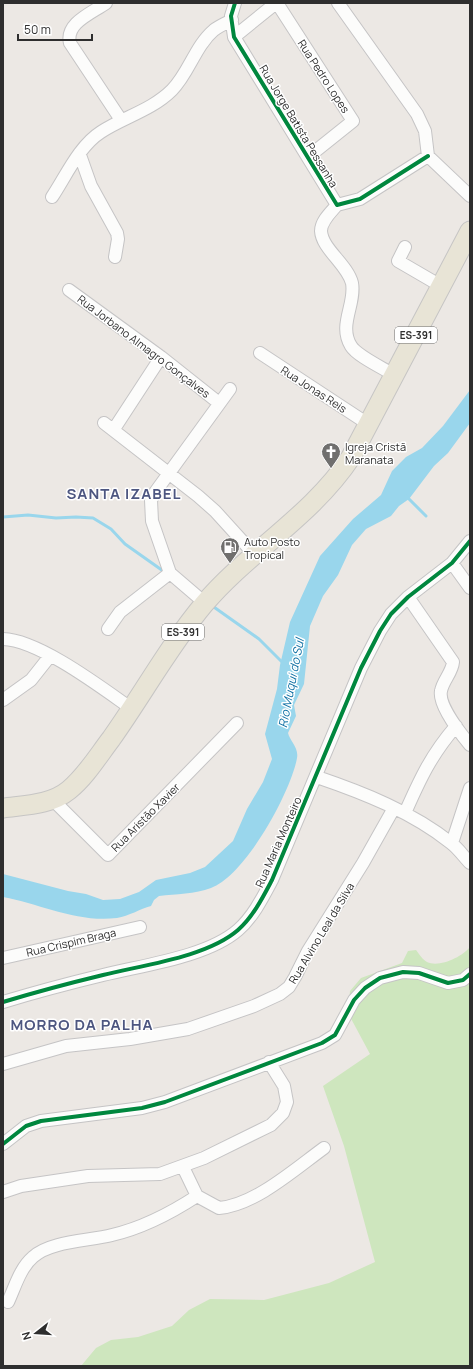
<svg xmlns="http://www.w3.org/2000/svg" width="473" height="1369" viewBox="0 0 473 1369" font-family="Manrope,sans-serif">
<rect width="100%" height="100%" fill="#ece8e4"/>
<path fill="#cee6be" d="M470 947V1366H81L96 1348 111 1340 138 1337 172 1326 189 1310 210 1299 264 1300 329 1283 375 1262 344 1146 323 1086 370 1054 348 1013 350 991 361 978 402 963 408 951 416 950C419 954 423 960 427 962 439 968 462 957 470 947Z"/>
<path fill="#99d6ec" d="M470 390V423L448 453 434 466 409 499 399 506 391 516 366 529 352 545 338 575 323 596 310 626 304 684 294 705 296 716 288 733C290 741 299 748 297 758 291 792 245 876 211 888 195 894 176 894 159 896L154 900 151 906C140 909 129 916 117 918 77 923 41 904 3 897V874L68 891 86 894 103 900 120 899 139 892 156 880 190 873 205 867 233 841 247 809 263 782 272 759 265 734 277 689 280 665 290 622 320 556 353 519 381 495 392 471 406 457 422 448 443 426Z"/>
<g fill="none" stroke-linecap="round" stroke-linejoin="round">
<path stroke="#99d6ec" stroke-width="3" d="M406 496 426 516
M3 517 28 515 56 518 76 517 93 518 111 529 125 544 166 573
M211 605 259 639 283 663"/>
<defs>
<path id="street" d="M106 3C92 13 65 23 70 43L121 120
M235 3 231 16 234 37 337 205 360 199 428 156
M277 3 353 121 308 157
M338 3 417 114 425 131 428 156 470 196
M234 37 276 3
M80 155 91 186 117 233 118 239 115 257
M52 197C66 176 79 146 101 132 124 117 152 110 172 90 189 73 195 46 214 30 219 26 226 23 232 20
M337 205C331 212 321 221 321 231 322 249 347 264 352 283 356 304 338 325 351 346 357 356 383 368 394 375
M405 247 398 261 441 286
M69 290 161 357 219 403
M260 353 368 424
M104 423 198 496 215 511 255 555
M114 429 161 357
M452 563 470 588
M408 597 453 662C452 673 443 680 441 691 438 705 461 734 470 745
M205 603 170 573 152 521 151 500 156 491 230 389
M108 629 120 612 170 573
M3 639C39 640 102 688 132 709
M3 700 31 680 50 656
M317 777C364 793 412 812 451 843 458 848 464 857 470 863
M53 800 108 855 237 723
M405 813C420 779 431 755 456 726
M452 843 470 788
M3 958 140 927
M3 1002C36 992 70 983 103 975 143 965 207 957 238 930 253 917 263 897 272 880L361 668 380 631 391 614 408 597 452 563 470 541
M3 1064 66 1046 130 1039 188 1029 254 1006 280 994 289 987 295 977 308 951 363 863 394 808
M3 1144 26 1126 41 1121 142 1108 165 1102 322 1043 335 1035 354 1000 365 988 380 978 403 972 419 973 448 983 463 980 470 974
M3 1192 21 1186 88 1176 160 1174 204 1158 271 1125 283 1113 287 1102 284 1086 269 1062
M197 1196 219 1208C255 1205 295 1169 324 1148
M8 1302C15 1287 20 1268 33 1257 50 1241 89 1241 112 1235 142 1228 171 1213 197 1196L183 1167"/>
<path id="primary" d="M3 808C25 805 51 805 69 790 86 776 98 756 111 739 143 694 169 646 204 604 249 551 312 516 351 457L470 231"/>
</defs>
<use href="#street" stroke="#c5c4c5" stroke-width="14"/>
<use href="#primary" stroke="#c6c5c4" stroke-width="21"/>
<use href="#street" stroke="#fcfcfb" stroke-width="12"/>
<use href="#primary" stroke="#e8e4d6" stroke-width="19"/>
<defs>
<path id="cycleway" d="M235 3 231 16 234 37 337 205 360 199 428 156
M3 1002C36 992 70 983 103 975 143 965 207 957 238 930 253 917 263 897 272 880L361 668 380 631 391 614 408 597 452 563 470 541
M3 1144 26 1126 41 1121 142 1108 165 1102 322 1043 335 1035 354 1000 365 988 380 978 403 972 419 973 448 983 463 980 470 974"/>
</defs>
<use href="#cycleway" stroke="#fff" stroke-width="6"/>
<use href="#cycleway" stroke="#00873e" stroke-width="4"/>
</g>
<defs>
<symbol id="church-pin" viewBox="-11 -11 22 30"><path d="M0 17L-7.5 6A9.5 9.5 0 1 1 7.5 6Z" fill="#706f6e" stroke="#fff"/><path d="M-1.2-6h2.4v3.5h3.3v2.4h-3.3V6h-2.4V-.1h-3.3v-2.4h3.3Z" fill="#fff"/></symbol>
<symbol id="fuel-pin" viewBox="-11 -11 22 30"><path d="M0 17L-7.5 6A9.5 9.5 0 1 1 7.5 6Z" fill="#706f6e" stroke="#fff"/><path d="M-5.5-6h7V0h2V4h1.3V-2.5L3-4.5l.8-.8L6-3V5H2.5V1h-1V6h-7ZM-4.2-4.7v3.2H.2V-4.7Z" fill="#fff"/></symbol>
</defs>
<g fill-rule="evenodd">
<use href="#church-pin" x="320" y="441" width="22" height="30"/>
<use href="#fuel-pin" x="219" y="536" width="22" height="30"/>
</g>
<g text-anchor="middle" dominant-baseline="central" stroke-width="3" stroke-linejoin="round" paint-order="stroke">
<g fill="#fff" stroke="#6d6d6d" stroke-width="1">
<rect x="395" y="327" width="42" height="16" rx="3"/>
<rect x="162" y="624" width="42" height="16" rx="3"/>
</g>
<g font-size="10" font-weight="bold" fill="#2e2e2e">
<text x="416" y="335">ES-391</text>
<text x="183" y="632">ES-391</text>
</g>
<g font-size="11" fill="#2e2e2e" stroke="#fff">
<text transform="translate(324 76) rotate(57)">Rua Pedro Lopes</text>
<text transform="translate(299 126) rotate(59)">Rua Jorge Batista Pessanha</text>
<text transform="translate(144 346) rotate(37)">Rua Jorbano Almagro Gonçalves</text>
<text transform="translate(314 389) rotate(33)">Rua Jonas Reis</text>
<text transform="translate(145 817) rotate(-45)">Rua Aristão Xavier</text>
<text transform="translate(278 842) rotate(-66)">Rua Maria Monteiro</text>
<text transform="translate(321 933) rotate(-59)">Rua Alvino Leal da Silva</text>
<text transform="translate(71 942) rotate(-13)">Rua Crispim Braga</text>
</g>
<g font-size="11" fill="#2e2e2e" stroke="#fff" text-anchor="start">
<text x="345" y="446">Igreja Cristã<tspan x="345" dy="13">Maranata</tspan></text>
<text x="244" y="541">Auto Posto<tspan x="244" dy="13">Tropical</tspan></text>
</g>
<g font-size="12" font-style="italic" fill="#0d6fa3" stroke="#fff">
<text transform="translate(291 683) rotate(-79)">Rio Muqui do Sul</text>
</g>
<g font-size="15" font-weight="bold" letter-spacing="1" fill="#4d5680" stroke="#fff">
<text x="124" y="493">SANTA IZABEL</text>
<text x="82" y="1024">MORRO DA PALHA</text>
</g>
</g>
<rect width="473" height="1369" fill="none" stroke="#2e2e2e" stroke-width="8"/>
<g transform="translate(36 1333) rotate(253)" stroke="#ffffff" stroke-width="3" paint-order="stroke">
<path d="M0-3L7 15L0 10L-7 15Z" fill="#2e2e2e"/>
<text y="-6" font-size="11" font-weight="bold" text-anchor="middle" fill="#2e2e2e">N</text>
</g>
<path d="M18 34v6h74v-6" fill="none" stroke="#2e2e2e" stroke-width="2"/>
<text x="24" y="34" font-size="12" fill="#2e2e2e" stroke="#ffffff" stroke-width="3" paint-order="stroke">50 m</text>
</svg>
